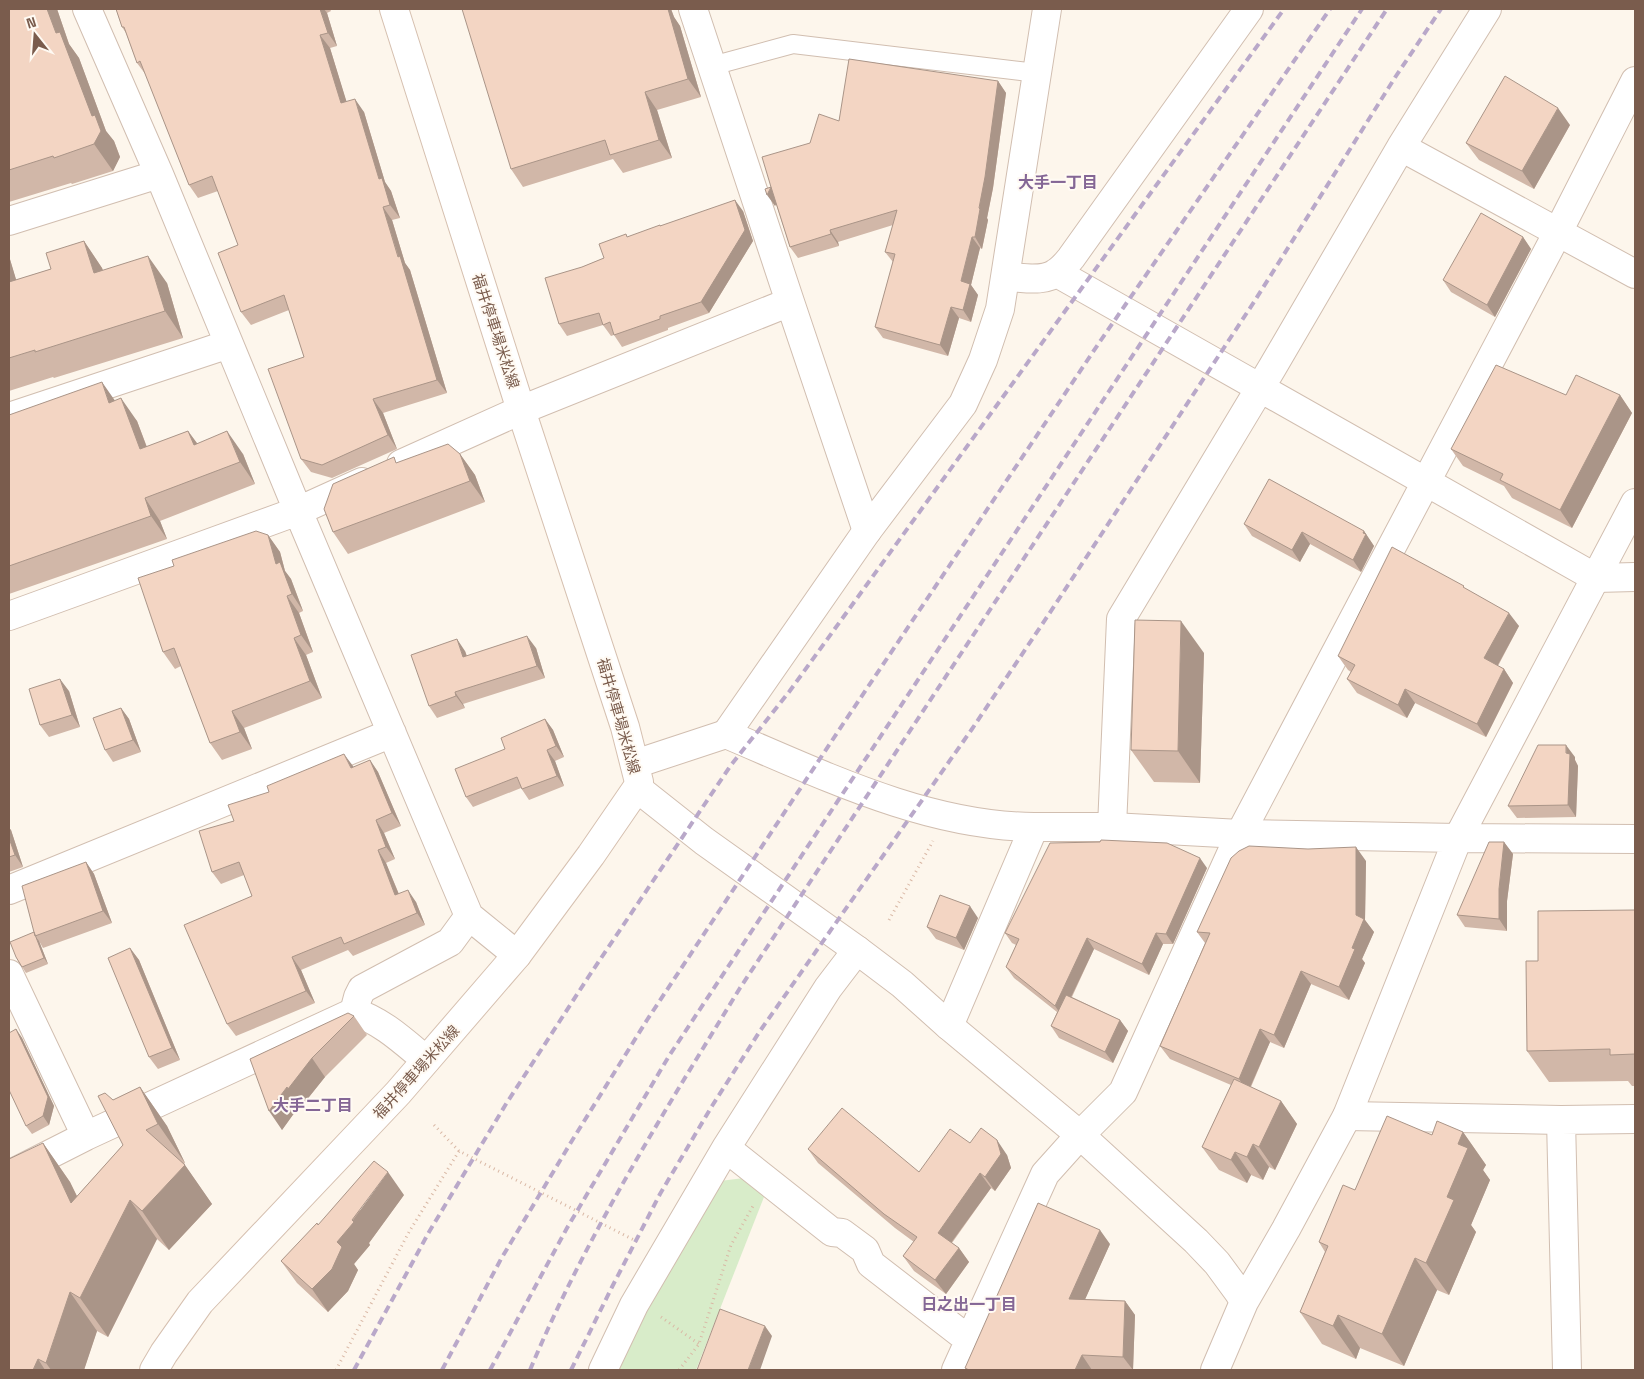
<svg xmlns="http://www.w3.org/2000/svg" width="1644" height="1379" viewBox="0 0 1644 1379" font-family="'Space Grotesk','Noto Sans JP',sans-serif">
<rect width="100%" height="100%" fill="#fdf6ec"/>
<path fill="#d8ecc9" d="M744 1178 764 1197 696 1370H618L666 1272 720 1181Z"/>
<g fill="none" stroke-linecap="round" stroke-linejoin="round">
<defs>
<path id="service" d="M712 66 793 44 1037 73"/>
<path id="minor" d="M87 9 159 174 298 511 469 916 517 955
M693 9 790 302 867 531
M1401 147 1635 274
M9 221 159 174
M1057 273 1596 578 1635 577
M1006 277C1021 277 1044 283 1057 272 1062 269 1067 263 1071 258L1249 9
M9 417 229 344
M401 464 521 410 790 302
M9 616 298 511 362 482
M635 764 726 734C823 775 926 826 1034 827L949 1026
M1112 827 1121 619 1272 368 1401 147 1487 9
M9 890 392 733
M9 974 86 1136
M354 1012 358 997 362 989 450 942 469 916
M1347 1116 1561 1120 1635 1119
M1561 1120 1567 1370
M726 1148 832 1232 842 1233 865 1250 871 1264 969 1340
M9 1175 86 1136 354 1012C382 1021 403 1041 426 1060
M603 1370 634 1305 726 1148 828 988 857 950
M956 1370 1045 1174 1080 1135 1123 1092 1240 834 1558 232 1635 81"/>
<path id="tertiary" d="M726 734 867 531 963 404 983 360 1000 309 1047 9
M637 788 704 841 857 950 902 984 949 1026 1080 1135 1196 1241 1217 1263 1239 1293 1244 1302 1215 1370
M1034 827H1112L1240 834 1458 838 1635 839
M1244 1302 1286 1229 1347 1116 1458 838 1635 503"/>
<path id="secondary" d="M154 1370 164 1353 200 1302 398 1093 517 955 591 855 637 788 639 782 625 727 521 410 394 9"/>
</defs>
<use href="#service" stroke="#d1beb0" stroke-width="20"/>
<use href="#minor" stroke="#d1beb0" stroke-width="30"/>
<use href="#tertiary" stroke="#d1beb0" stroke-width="30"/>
<use href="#secondary" stroke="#d6c0b0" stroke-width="30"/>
<path stroke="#d9b8a5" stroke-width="3" stroke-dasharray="1 4" stroke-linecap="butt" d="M889 920 933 841
M434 1125 459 1151 638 1242
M661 1317 699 1344
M336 1370 409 1232 459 1151
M679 1370 699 1344 731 1245 753 1206"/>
<use href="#service" stroke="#fff" stroke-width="18"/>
<use href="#minor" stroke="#fff" stroke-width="28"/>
<use href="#tertiary" stroke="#fff" stroke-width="28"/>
<use href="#secondary" stroke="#fff" stroke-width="28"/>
<path stroke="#b9a8c9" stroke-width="4" stroke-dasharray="8 5" stroke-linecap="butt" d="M354 1370 429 1232 506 1104 589 976 731 765 789 692 1284 9
M442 1370 501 1259 573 1139 647 1020 843 724 1101 340 1330 9
M490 1370 567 1228 669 1056 1362 9
M530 1370C586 1236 664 1112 740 988L1387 9
M571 1370 612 1287 660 1194 712 1106 760 1031 972 729 1049 614 1254 302 1396 76 1441 9"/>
</g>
<path fill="#d1b7a8" d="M9 9H57L69 44 79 58 106 131 114 141 120 157 113 171 72 184 71 183 9 202Z
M116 9H330L331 11 327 13 337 46 330 48 346 101 364 112 385 182 391 191 400 218 392 220 405 263 410 270 447 393 383 413 397 449 332 478 311 472 301 459 304 357 289 310 251 325 241 312 238 245 218 191 198 198 189 185 146 75 137 63 126 33 122 27Z
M671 9 674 17 680 26 701 97 657 110 672 158 623 173 613 159 523 187 511 169Z
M998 81 1006 93 993 188 987 218 988 220 982 249 980 248 971 285 978 295 971 322 959 318 948 356 883 338 875 327 893 262 885 252 893 225 838 242 839 246 798 258 790 247 776 204 775 206 771 187 810 143 839 121Z
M1570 125 1534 189 1479 160 1466 143Z
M743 211 753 241 709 313 668 328V330L622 347 614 335 611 336 603 325 567 336 559 324 582 267 604 258 661 226Z
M1523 237 1531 249 1495 317 1451 292 1443 280Z
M84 241 102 268 103 270 167 283 183 338 54 378 53 377 9 391V256L16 280 51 269Z
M1566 395H1620L1632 413 1572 528 1512 498 1504 486 1463 466 1451 449Z
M115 401 137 421 147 447 188 431 197 443 243 454 255 484 160 521 167 539 9 594V415Z
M460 454 475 475 485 502 348 554 333 532 398 463Z
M1244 524 1364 531 1374 546 1361 572 1310 544 1300 562 1252 536Z
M268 535 280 552 285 571 291 579 303 611 299 613 313 652 306 655 322 698 244 728 252 749 222 760 210 743 181 666 175 669 163 652 174 566Z
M1466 589 1519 626 1498 666 1504 669 1513 683 1486 737 1415 703 1407 718 1357 693 1347 679 1351 672 1348 670 1338 656Z
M536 648 545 678 463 704 465 708 437 718 429 706 465 651 467 656Z
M1204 653 1200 783 1154 782 1131 750Z
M69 691 80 727 49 737 40 725Z
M121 708 129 719 141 752 113 762 105 750Z
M545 719 553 730 564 757 555 761 564 786 529 800 521 788 473 807 466 797 505 749Z
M1575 757V760L1578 766 1576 817 1517 818 1508 806Z
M370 760 378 772 401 826 384 833 395 859 386 863 399 894 416 902 425 925 353 956 348 950 301 970 315 1003 236 1036 227 1024 252 896 244 875 221 884 212 872 234 821Z
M9 828 11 830 23 867 9 872Z
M1504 842 1513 854 1507 901V931L1465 927 1457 915Z
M1366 861 1365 920 1374 932 1362 959 1365 963 1349 1000 1311 984 1284 1048 1270 1042 1251 1087 1281 1101 1297 1124 1275 1170 1269 1167 1263 1180 1251 1175 1247 1183 1219 1170 1202 1147 1231 1085 1170 1059 1160 1046 1205 943 1197 932Z
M86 862 94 874 112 923 43 948 39 941 48 964 26 973 16 957Z
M1207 868 1173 944H1163L1149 975 1094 949 1072 997 1120 1020 1128 1031 1113 1063 1059 1038 1051 1026 1057 1012 1014 978 1006 967 1016 945 1012 943 1005 933Z
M1635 910V1086H1632L1628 1081 1549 1082 1527 1051 1538 961Z
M978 918 964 950 936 939 927 927Z
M130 948 139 960 180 1060 158 1069 149 1057Z
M354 1016 367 1035 325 1077 301 1107 300 1105 282 1130 250 1059Z
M16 1029 22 1038 54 1106 49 1125 32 1134 26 1126Z
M140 1087 167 1126 185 1163 184 1164 212 1204 169 1250 157 1239 108 1337 97 1331 84 1370H9L43 1143 70 1182 77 1196 123 1145 113 1100Z
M1463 1132 1486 1165 1483 1170 1490 1180 1471 1225 1476 1232 1449 1295 1437 1290 1404 1366 1360 1348 1356 1359 1322 1344 1300 1312 1325 1252 1319 1242 1355 1190 1432 1135Z
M970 1143 1007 1155 1011 1168 995 1191 991 1188 952 1243 959 1248 969 1262 946 1294 914 1271 903 1256 914 1242 895 1228 818 1163 808 1149 919 1172Z
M404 1195 369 1243 370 1245 354 1264 358 1270 348 1291 328 1312 297 1283 281 1261 318 1225Z
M1110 1244 1085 1299 1125 1301 1135 1315 1133 1370H967L965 1368Z"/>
<path fill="#aa9588" d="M47 9H57L69 44 79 58 106 131 114 141 120 157 113 171 94 144 92 116 56 33Z
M320 9H324L327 13 337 46 328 33Z
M664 9H671L674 17 680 26 701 97 688 79Z
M320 35 330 48 351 116 341 103Z
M998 81 1006 93 993 188 987 218 988 220 982 249 975 237Z
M645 92 657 110 672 158 659 140Z
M355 99 364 112 385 182 391 191 400 218 390 205 379 179Z
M1558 108 1570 125 1534 189 1522 171Z
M771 187 779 199 775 206 767 195Z
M735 200 743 211 753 241 709 313 701 302Z
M383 207 392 220 405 263 410 270 447 393 437 380Z
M830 230 838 242 839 246 831 234Z
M972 237 980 248 971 285 978 295 971 322 963 310 961 281Z
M1523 237 1531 249 1495 317 1487 305Z
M84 241 102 268 112 300 94 273Z
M9 256 25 309 9 286Z
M148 256 167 283 183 338 165 311Z
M951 307 959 318 948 356 940 345Z
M102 382 118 405 109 403Z
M1620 395 1632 413 1572 528 1560 510Z
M121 398 137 421 156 472 140 449Z
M373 399 383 413 397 449 388 435Z
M188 431 204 453 194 445Z
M227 431 243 454 255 484 240 462Z
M460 454 475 475 485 502 470 481Z
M145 498 160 521 167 539 151 516Z
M1364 531 1374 546 1361 572 1353 560Z
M1302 532 1310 544 1300 562 1292 550Z
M268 535 280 552 285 571 291 579 303 611 292 594 276 564Z
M287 596 299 613 313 652 301 635Z
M1509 613 1519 626 1494 672 1484 658Z
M1181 621 1204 653 1200 783 1178 751Z
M527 636 536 648 545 678 537 666Z
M294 638 306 655 322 698 310 681Z
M457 639 465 651 471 669 463 657Z
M1504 669 1513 683 1486 737 1477 724Z
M60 679 69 691 80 727 72 715Z
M1405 689 1415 703 1407 718 1398 705Z
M455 692 463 704 465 708 456 696Z
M121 708 129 719 141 752 133 740Z
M232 711 244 728 252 749 240 732Z
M545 719 553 730 564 757 556 746Z
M1566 745 1575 757V760L1578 766 1576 817 1568 805Z
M547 750 555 761 564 786 557 776Z
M344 754 353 766 360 780 351 768Z
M370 760 378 772 401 826 392 813Z
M376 820 384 833 395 859 386 847Z
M9 828 11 830 23 867 15 855 9 838Z
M1504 842 1513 854 1507 901V931L1499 919V889Z
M1356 847 1366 861 1365 920 1374 932 1362 959 1365 963 1349 1000 1339 987 1352 948 1356 915Z
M378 850 386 863 404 907 395 895Z
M1200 858 1207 868 1173 944 1166 934Z
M86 862 94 874 112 923 103 911Z
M408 890 416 902 425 925 417 913Z
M970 906 978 918 964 950 956 938Z
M1156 933 1163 944 1149 975 1142 964Z
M35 936 39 941 48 964 44 958Z
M1087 938 1094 949 1062 1016 1055 1006Z
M130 948 139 960 180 1060 172 1048Z
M292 957 301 970 315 1003 306 991Z
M1301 971 1311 984 1284 1048 1274 1035Z
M1120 1020 1128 1031 1113 1063 1105 1052Z
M16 1029 22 1038 54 1106 49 1125 43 1116Z
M1260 1029 1270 1042 1248 1092 1239 1079Z
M312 1058 325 1077 301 1107 300 1105 282 1130 269 1111 287 1087Z
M140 1087 167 1126 185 1163 158 1124Z
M1281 1101 1297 1124 1275 1170 1259 1147Z
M1463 1132 1486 1165 1483 1170 1490 1180 1471 1225 1476 1232 1449 1295 1426 1263 1458 1144Z
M997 1140 1007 1155 1011 1168 995 1191 985 1177Z
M43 1143 70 1182 99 1242 71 1203Z
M1253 1144 1269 1167 1263 1180 1247 1157Z
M1235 1152 1251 1175 1247 1183 1231 1160Z
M185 1165 212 1204 169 1250 142 1211Z
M388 1172 404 1195 369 1243 370 1245 354 1264 358 1270 348 1291 328 1312 312 1289 337 1242Z
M980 1173 991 1188 948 1247 938 1233Z
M130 1200 157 1239 108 1337 80 1298Z
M1100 1230 1110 1244 1079 1313 1069 1299Z
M959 1248 969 1262 946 1294 935 1280Z
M1415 1258 1437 1290 1404 1366 1382 1334Z
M70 1292 97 1331 84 1370H51L46 1363Z
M1125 1301 1135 1315 1133 1370 1123 1357Z
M1338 1315 1360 1348 1356 1359 1333 1326Z
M765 1326 772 1336 760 1370H748Z
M1082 1355 1092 1370H1075Z
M38 1359 45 1370H33Z"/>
<path fill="#f3d5c3" stroke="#aa9588" d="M9 9H47L56 33 60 32 92 116 95 115 101 131 94 144 54 158 53 156 9 170Z
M116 9H320L328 33 320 35 341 103 355 99 379 179 382 178 390 205 383 207 398 257 400 256 437 380 373 399 388 435 322 465 301 459 268 369 304 357 284 295 241 312 218 253 238 245 212 176 189 185 140 61 137 63 124 27H122Z
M462 9H668L688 79 645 92 659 140 610 155 605 140 511 169Z
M849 59 998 81 985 177 979 208 980 209 975 237H972L961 281 970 284 963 310 951 307 940 345 875 327 895 254 885 252 897 210 830 230 831 234 790 247 771 187 767 195 765 189 771 187 762 157 810 143 819 114 839 121Z
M1505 76 1558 108 1522 171 1466 143Z
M735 200 745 230 701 302 660 316V319L614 335 610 322 603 325 599 313 559 324 545 278 582 267 604 258 599 244 626 234 627 237 660 225V226Z
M1481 213 1523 237 1487 305 1443 280Z
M84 241 94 273 148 256 165 311 35 352V350L9 358V282L51 269 46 253Z
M1496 365 1566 395 1576 375 1620 395 1560 510 1500 480 1503 474 1451 449Z
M102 382 109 403 121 398 140 449 188 431 194 445 227 431 240 462 145 498 151 516 9 566V415Z
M448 444 460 454 470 481 333 532 324 509 333 484 394 457 396 463Z
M1269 479 1364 531 1363 533 1366 534 1353 560 1302 532 1292 550 1244 524Z
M256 531 268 535 276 564 280 562 292 594 287 596 301 635 294 638 310 681 232 711 240 732 210 743 174 648 163 652 138 578 174 566 172 560Z
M1392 547 1464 586 1463 587 1509 613 1484 658 1504 669 1477 724 1405 689 1398 705 1347 679 1355 665 1338 656Z
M1135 620 1181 621 1178 751 1131 750Z
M527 636 537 666 455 692 456 696 429 706 411 655 457 639 463 657Z
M60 679 72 715 40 725 29 689Z
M121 708 133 740 105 750 93 718Z
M545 719 556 746 547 750 557 776 522 789 517 777 466 797 455 769 505 749 501 738Z
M1538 745H1566V753L1570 754 1568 805 1508 806Z
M344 754 351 768 370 760 392 813 376 820 386 847 378 850 395 895 408 890 417 913 344 944 341 937 292 957 306 991 227 1024 184 925 252 896 239 862 212 872 199 831 234 821 228 805 269 792 267 786Z
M9 838 15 855 9 857Z
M1101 840 1167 843 1200 858 1166 934 1156 933 1142 964 1087 938 1055 1006 1006 967 1019 939 1005 933 1050 843 1100 842Z
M1489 842H1504L1499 889V919L1457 915Z
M1249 846 1308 849 1356 847V915L1364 919 1352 948 1355 949 1339 987 1301 971 1274 1035 1260 1029 1239 1079 1160 1046 1210 933 1197 932 1231 858 1239 851Z
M86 862 103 911 35 936 22 886Z
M940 895 970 906 956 938 927 927Z
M1635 910V1054L1610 1055V1049L1527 1051 1526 961H1538V911Z
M34 932 44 958 22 967 16 957 10 942Z
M130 948 172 1048 149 1057 108 958Z
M1066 995 1120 1020 1105 1052 1051 1026Z
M348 1013 354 1016 312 1058 288 1089 287 1087 269 1111 250 1059Z
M16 1029 48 1097 43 1116 26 1126 9 1090V1033Z
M1234 1079 1281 1101 1259 1147 1253 1144 1247 1157 1235 1152 1231 1160 1202 1147Z
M140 1087 158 1124 146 1130 185 1165 142 1211 130 1200 80 1298 70 1292 46 1363 38 1359 33 1370H9V1159L43 1143 71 1203 123 1145 98 1096 105 1093 113 1100Z
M842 1108 919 1172 950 1129 970 1143 981 1128 997 1140 1001 1154 985 1177 980 1173 938 1233 959 1248 935 1280 903 1256 917 1237 884 1214 808 1149Z
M1387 1116 1432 1135 1437 1121 1463 1132 1458 1144 1468 1148 1447 1197 1454 1200 1426 1263 1415 1258 1382 1334 1338 1315 1333 1326 1300 1312 1328 1246 1319 1242 1343 1185 1355 1190Z
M374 1161 388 1172 352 1220 354 1222 337 1242 342 1247 332 1269 312 1289 281 1261 317 1223 318 1225Z
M1038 1203 1100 1230 1069 1299 1125 1301 1123 1357 1082 1355 1075 1370H969L965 1368Z
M720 1309 765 1326 748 1370H697Z"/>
<g text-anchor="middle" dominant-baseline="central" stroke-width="4" stroke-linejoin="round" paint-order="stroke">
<g font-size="15" fill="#7a5c4d" stroke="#fffaf3">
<text transform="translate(496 331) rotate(72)">福井停車場米松線</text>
<text transform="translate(619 716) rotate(74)">福井停車場米松線</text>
<text transform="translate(416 1072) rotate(-48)">福井停車場米松線</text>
</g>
<g font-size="16" font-weight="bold" fill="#846695" stroke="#fffaf3">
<text x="1058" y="182">大手一丁目</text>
<text x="313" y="1105">大手二丁目</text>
<text x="969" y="1304">日之出一丁目</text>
</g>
</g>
<rect width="1644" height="1379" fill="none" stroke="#7a5c4d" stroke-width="20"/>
<g transform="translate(35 35) rotate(343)" stroke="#fffaf3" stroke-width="4" paint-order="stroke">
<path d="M0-4L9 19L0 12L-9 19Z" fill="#7a5c4d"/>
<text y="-8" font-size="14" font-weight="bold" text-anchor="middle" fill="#7a5c4d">N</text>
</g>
</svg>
